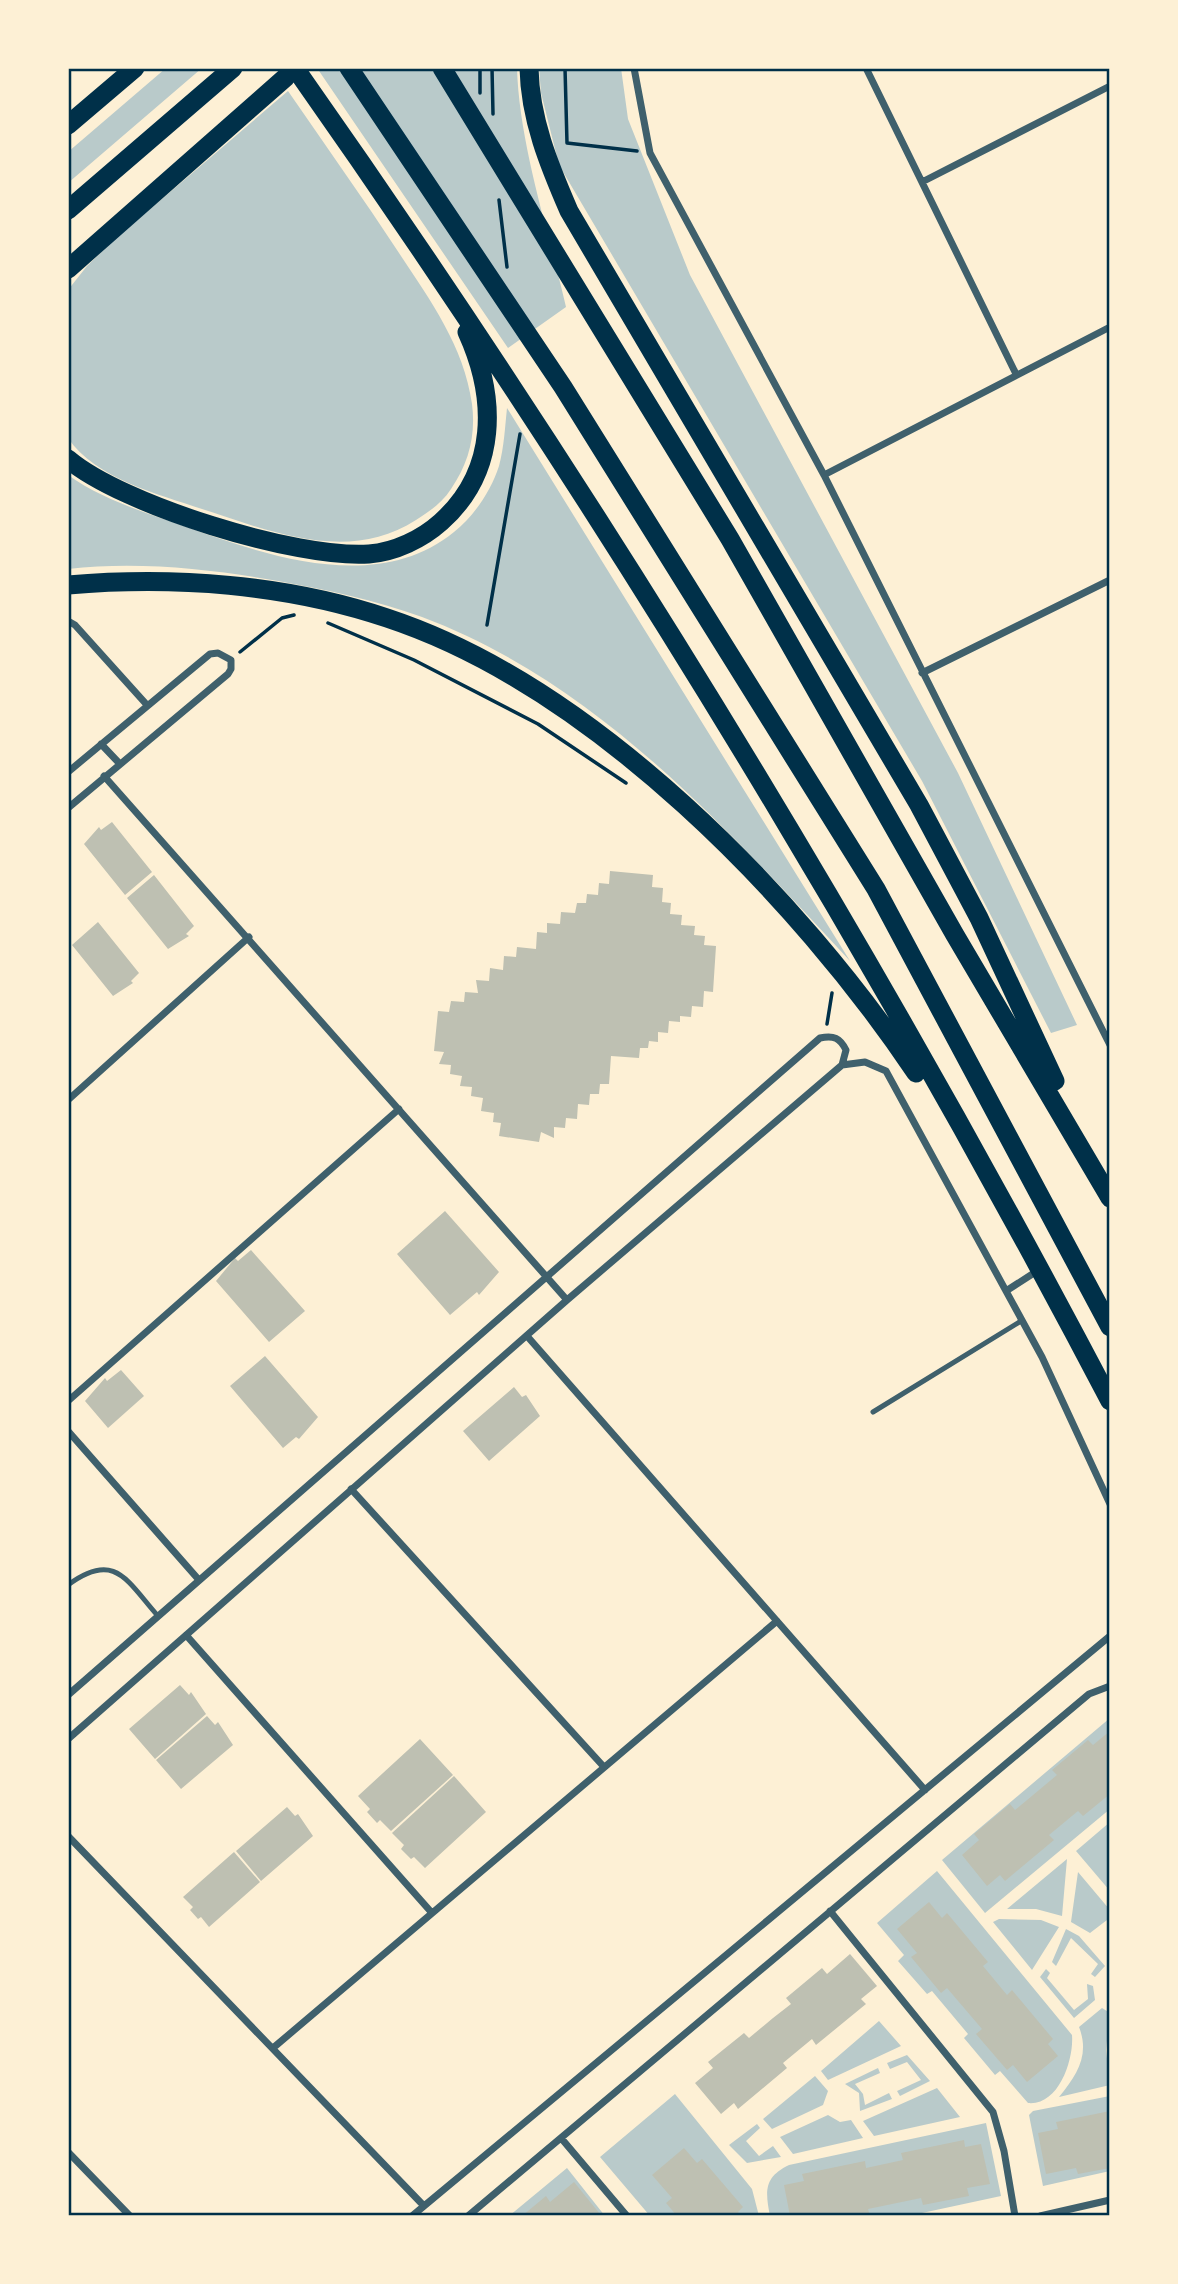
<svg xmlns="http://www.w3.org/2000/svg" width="1178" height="2284" viewBox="0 0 1178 2284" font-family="'Fira Sans',sans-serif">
<rect width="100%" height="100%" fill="#fdf0d5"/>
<path fill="#b9caca" d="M166 68H202L68 183V152Z
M317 68H517C519 143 549 233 566 307L508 348Z
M539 68H621L628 119 690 275 958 773 1077 1025 1051 1033 922 781 559 165 541 93Z
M288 91C325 145 363 198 399 253 430 300 464 346 472 404 476 435 469 463 451 489 442 503 430 511 416 520 348 564 270 531 202 509 158 494 96 479 68 438V290L87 266 114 240Z
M507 408 850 961C726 828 598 683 422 617 375 600 327 590 278 581 210 569 138 561 68 569V475C106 502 151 514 195 530 276 559 380 592 454 532 474 516 491 491 499 466 504 448 505 427 507 408Z
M1110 1718V1809L985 1913 942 1860Z
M1110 1822V1891L1076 1851Z
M1067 1859 1062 1916 1036 1909H1007Z
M937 1871 1072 2035C1074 2059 1059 2106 1028 2103L1000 2071 995 2075 964 2038 968 2034 932 1991 927 1994 898 1961 904 1955 877 1923Z
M1078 1872 1110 1910V1923L1107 1920 1090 1933 1071 1922Z
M999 1919 1041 1920 1059 1927 1032 1970 993 1922Z
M1066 1929 1079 1936 1105 1966 1095 1977 1091 1974 1098 1964 1071 1938 1056 1966 1052 1962Z
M1046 1969 1050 1973 1047 1978 1074 2010 1088 1999 1087 1984 1093 1986 1095 2000 1074 2018 1040 1977Z
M1102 2008 1110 2013 1106 2050 1110 2085 1059 2097C1077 2075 1090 2055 1079 2027Z
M879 2021 901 2046 828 2080 821 2071Z
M907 2055 930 2081 900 2096 897 2091 921 2080 907 2062 890 2069 887 2063Z
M878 2068 880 2073 855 2084 863 2094 865 2105 889 2093 892 2099 860 2111 859 2093 845 2084Z
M815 2076 828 2091 823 2105 772 2129 763 2119Z
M937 2088 960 2117 874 2136 863 2121Z
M675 2094 752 2189 759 2216H650L600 2157Z
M1110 2096V2171L1043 2186 1029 2115 1033 2111Z
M828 2115 840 2122 851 2120 863 2138 793 2154 780 2137Z
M986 2123 1001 2196 908 2216H770C765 2191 764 2177 789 2165Z
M757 2124 760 2128 746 2141 759 2156 773 2146 781 2157 747 2163 729 2145Z
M567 2168 605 2216H509Z"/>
<path fill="#bec0b2" d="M112 822 152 872 125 895 84 844 99 827 101 830Z
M610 871 653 875 652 887 663 888 662 902 671 903 670 914 682 915 681 925 695 926 694 935 705 936 704 945 716 946 713 992 704 991 703 1007 692 1006 691 1017 680 1016V1022L669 1021 668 1033 658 1032V1042L649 1041 648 1048H640L639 1058 611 1056 609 1084H600L599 1094H590L589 1105 578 1104 577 1119 566 1118 565 1128 554 1127V1138L541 1132 539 1142 499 1136 501 1123 493 1122 494 1113 481 1111 483 1098 471 1096 472 1087 460 1086 462 1076 450 1074 451 1065 439 1064 444 1052 434 1051 438 1011 449 1012 451 1001 464 1002 465 992 478 993 476 980 489 981 490 968 503 970 504 956 516 957 517 947 536 949 537 932 547 933V923L560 924 561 912 575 913 577 903H586L587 894 598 895 599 883 609 884Z
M154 875 194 926 186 934 189 936 168 949 127 898Z
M98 922 139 973 131 981 133 983 113 996 72 945Z
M445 1211 499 1272 479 1295 477 1292 450 1315 397 1254Z
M251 1250 305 1311 269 1342 216 1281 235 1258 238 1261Z
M265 1356 318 1417 299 1439 296 1437 283 1448 230 1386Z
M121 1370 144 1396 108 1428 85 1401 105 1378 107 1381Z
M514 1387 522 1397 526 1395 540 1416 489 1461 463 1431Z
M180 1685 189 1695 191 1692 206 1714 155 1759 129 1729Z
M207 1716 215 1725 218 1722 233 1745 181 1789 156 1760Z
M1110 1731V1794L1083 1816 1078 1811 1049 1835 1054 1840 1005 1881 1000 1875 987 1886 962 1855 979 1840 974 1834 1010 1804 1015 1810 1057 1775 1052 1770 1088 1740 1093 1745Z
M420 1739 453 1775 391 1831 380 1820 377 1823 367 1812 370 1809 358 1796Z
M454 1776 486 1812 425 1868 414 1857 411 1859 401 1849 404 1845 392 1833Z
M287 1807 295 1816 298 1814 313 1836 261 1881 236 1851Z
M234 1852 260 1882 209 1927 201 1917 198 1919 190 1910 193 1907 183 1897Z
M929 1902 942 1918 947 1913 988 1962 983 1966 1007 1995 1012 1990 1053 2039 1048 2044 1058 2056 1027 2082 1013 2065 1007 2070 976 2034 982 2029 947 1988 941 1993 911 1957 917 1953 897 1929Z
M850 1954 877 1986 861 1999 866 2004 816 2045 812 2039 783 2063 787 2068 738 2109 734 2103 721 2114 695 2083 713 2068 708 2062 744 2033 749 2038 773 2018 791 2004 786 1998 822 1968 827 1974Z
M1110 2111V2168L1078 2174 1076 2168 1046 2174 1038 2133 1058 2129 1056 2122Z
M964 2140 965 2147 981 2144 990 2184 967 2188 969 2196 923 2205 921 2198 868 2209 870 2216H790L784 2185 804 2181 802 2174 865 2161 866 2168 903 2160 901 2153Z
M684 2148 697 2163 702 2159 743 2207 738 2212 741 2216H677L666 2203 672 2198 652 2175Z
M574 2182 600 2214 598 2216H522L546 2196 550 2202Z"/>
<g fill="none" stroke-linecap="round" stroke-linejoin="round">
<path stroke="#003049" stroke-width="3.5" d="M492 68 493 114
M565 68 567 143 637 151
M480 93V68
M499 200 507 267
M328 623 414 660 538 724 626 783
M487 625 520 434
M240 652 282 618 294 615
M827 1024 832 993"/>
<path stroke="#3f606c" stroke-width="5" d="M873 1412 1021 1321
M68 1585C115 1550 127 1581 158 1616"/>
<path stroke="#3f606c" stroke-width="7" d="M634 68 650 153 824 475 1110 1045
M866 68 1016 374
M922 182 1110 86
M824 475 1110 327
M68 621 75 625 147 705
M922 673 1110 580
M101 744 119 763
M68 772 210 654 218 653 231 660V669L228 674 68 808
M104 776 567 1300
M842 1065 865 1062 886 1071 1042 1357 1110 1504
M68 1100 249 937
M1006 1291 1037 1271
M527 1336 925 1790
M68 1401 399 1109
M68 1431 199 1580
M351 1489 604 1767
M186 1635 432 1913
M68 1695 820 1038C834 1035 840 1038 846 1050L842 1065 567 1300 68 1739
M68 1836 424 2206
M830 1911 993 2112 1004 2151 1015 2216
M273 2048 777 1621
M561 2138 627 2216
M68 2152 130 2216
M412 2216 1110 1636
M468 2216 1089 1694 1110 1686
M1040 2216 1110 2200"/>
<path stroke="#003049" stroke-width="19" d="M295 68C595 494 868 940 1110 1401
M349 68 563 387 876 889 1110 1327
M442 68 730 539 955 935 1110 1198
M529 68C530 119 549 165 569 211L919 805 979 918 1055 1081
M68 125 135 68
M68 210 233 68
M68 269 286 77
M68 459C122 505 297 559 369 554 395 552 422 539 441 522 498 471 497 398 467 332
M68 585C174 576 286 584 387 618 593 686 798 897 916 1073"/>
</g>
<rect width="1178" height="2284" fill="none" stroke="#fdf0d5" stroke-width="140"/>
<rect x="70" y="70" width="1038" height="2144" fill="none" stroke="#003049" stroke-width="2.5"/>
</svg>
